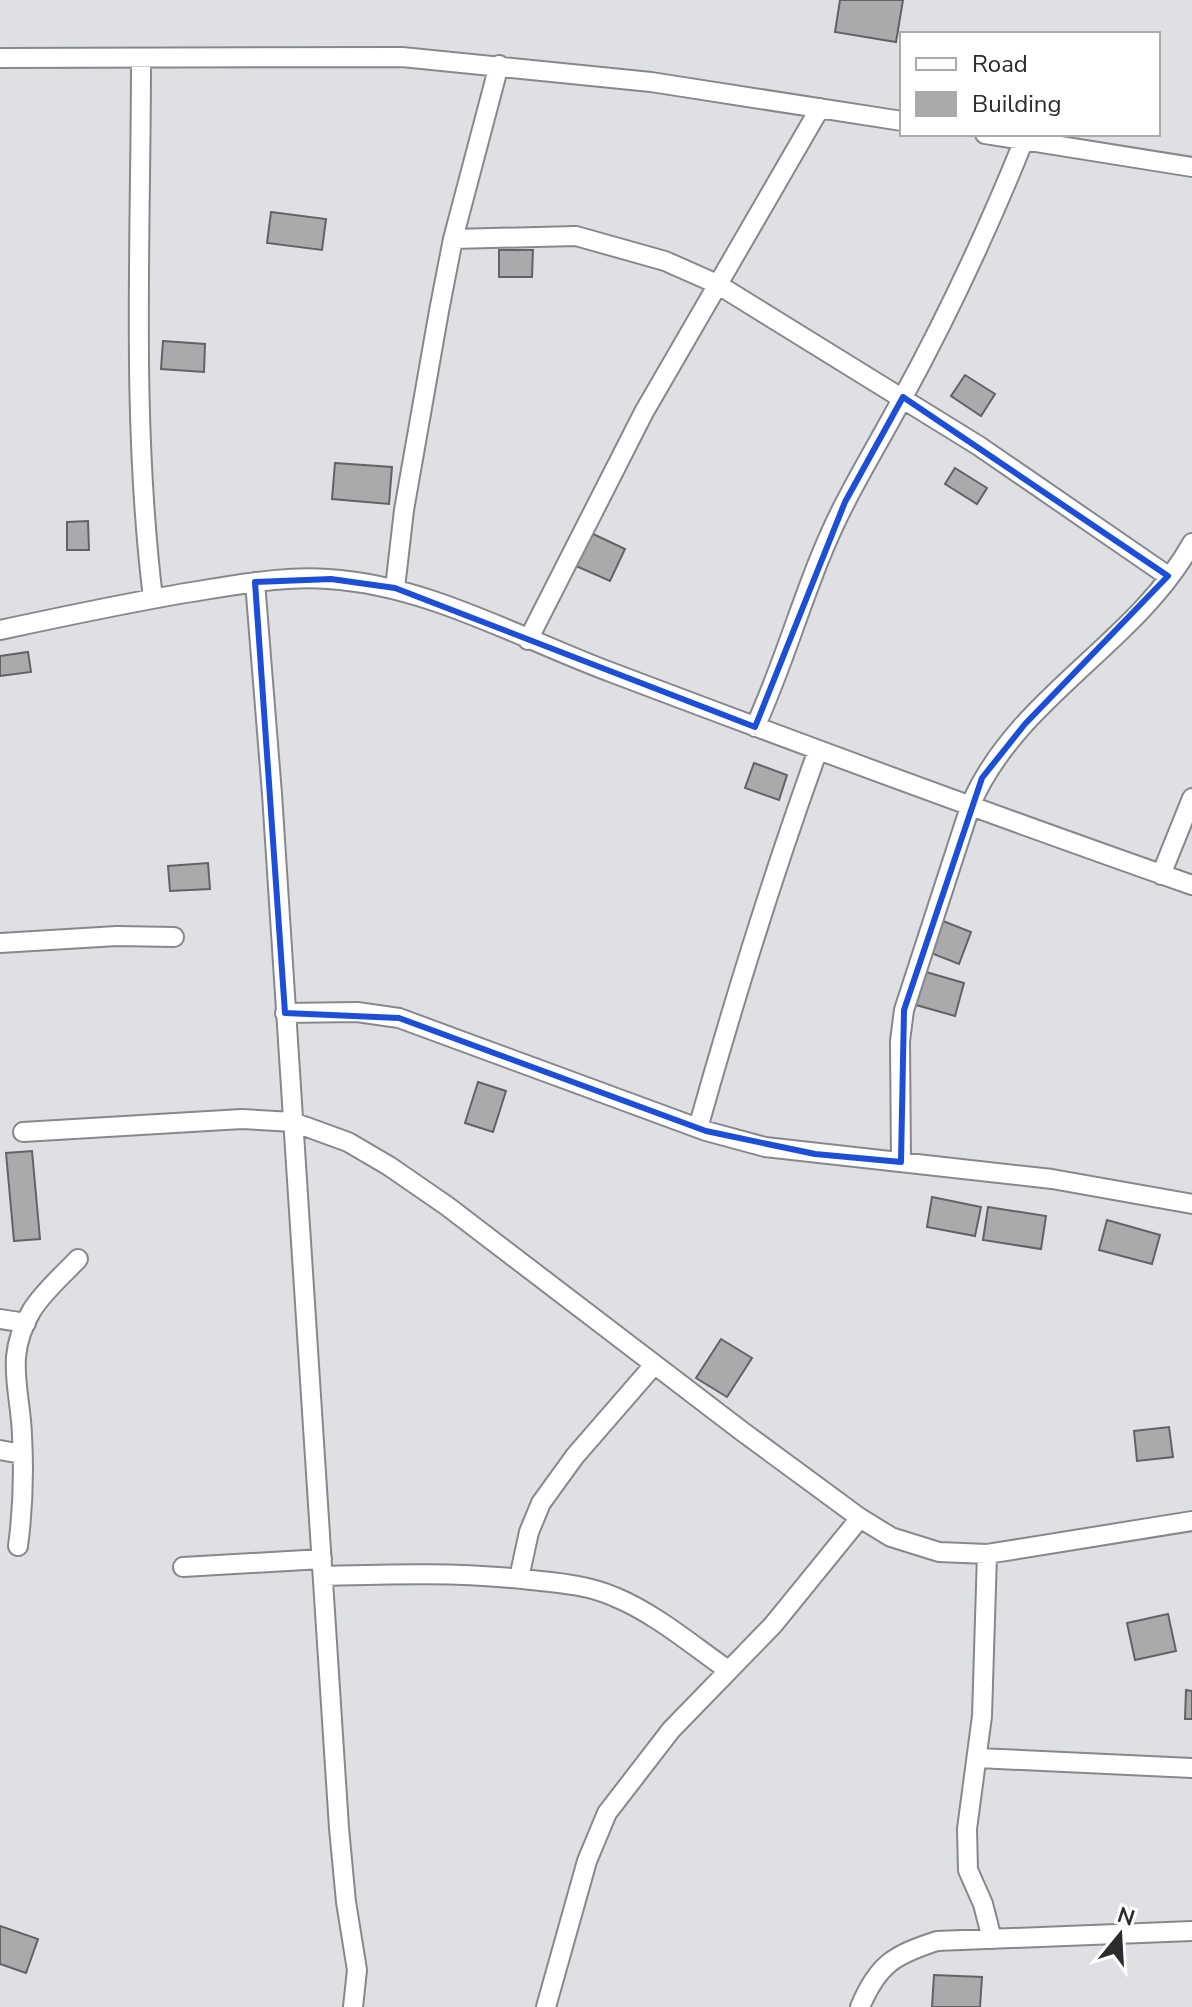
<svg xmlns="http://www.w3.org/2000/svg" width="1192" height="2007" viewBox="0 0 1192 2007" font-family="'Nunito Sans',sans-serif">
<rect width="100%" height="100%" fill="#dee0e3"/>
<path fill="#aaa9ab" stroke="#636264" stroke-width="2" d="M840 0H903L896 42 835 32Z
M271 212 326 219 322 250 267 243Z
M499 250H533L532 277H499Z
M163 341 205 344 204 372 161 369Z
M965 375 995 394 981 416 951 396Z
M335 463 392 467 389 504 332 499Z
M955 468 987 488 977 504 945 484Z
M88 521 89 550H67V522Z
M591 533 625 549 610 581 576 566Z
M28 652 31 672 0 676V656Z
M754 763 787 775 779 800 745 788Z
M208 863 210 889 170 891 168 866Z
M943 921 971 932 959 964 931 953Z
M926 972 964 983 955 1016 916 1005Z
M478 1082 506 1091 493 1132 465 1123Z
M32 1151 40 1239 14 1241 6 1153Z
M932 1197 981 1207 975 1236 927 1227Z
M988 1207 1046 1216 1041 1249 983 1240Z
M1107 1220 1160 1235 1152 1264 1099 1250Z
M721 1339 752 1358 727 1397 696 1378Z
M1169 1427 1173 1457 1137 1461 1134 1431Z
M1168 1614 1176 1651 1135 1660 1127 1623Z
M1186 1690 1192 1691V1719H1185Z
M0 1926 38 1939 26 1973 0 1964Z
M934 1975 982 1977 980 2007H932Z"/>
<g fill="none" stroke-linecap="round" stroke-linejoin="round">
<defs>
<path id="minor" d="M0 58 402 57 651 82 902 121
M141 59C141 239 131 419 153 598
M985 134 1192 167
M453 239 576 236 665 261 717 284 979 446 1168 576
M255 582 272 794 339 1828 346 1902 357 1970 353 2007
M395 588 404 510 439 311 453 239 499 65
M0 630C70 615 139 600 210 589 249 583 288 576 328 579 428 585 521 639 613 673 806 746 998 817 1192 885
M528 640 644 412 820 108
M755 727C789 653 808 573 846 501 864 466 884 433 902 399 948 315 988 229 1024 140
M1161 875 1192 798
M0 943 117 936 174 937
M285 1013 357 1012 399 1018 706 1131 765 1147 1052 1179 1192 1204
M698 1128C734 1000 773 874 818 750
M23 1132 242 1119 293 1122 348 1142 389 1166 447 1206 743 1432 860 1518 891 1537 939 1552 987 1554 1192 1521
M901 1162 900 1041 904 1010 971 804C1017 697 1136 644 1192 543
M0 1319 26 1323
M0 1450 22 1454
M18 1546C23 1509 24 1472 22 1435 20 1386 4 1357 32 1310 44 1291 63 1275 78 1259
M987 1554 982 1716 967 1829 968 1870 983 1904 992 1939
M183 1567 322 1559
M323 1576C393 1574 461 1572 531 1580 560 1583 588 1585 615 1597 656 1614 692 1645 728 1670
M519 1578 529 1532 541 1503 575 1456 654 1365
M978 1758 1192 1768
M546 2007 587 1861 607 1813 671 1730 773 1625 860 1518
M860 2007C878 1964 894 1955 937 1941L1192 1931"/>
</defs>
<use href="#minor" stroke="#86888b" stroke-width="22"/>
<use href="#minor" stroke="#fff" stroke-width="18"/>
</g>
<path fill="none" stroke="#1d4ed8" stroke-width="6" stroke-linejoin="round" d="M903 397 1168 576 1025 724 982 778 904 1010 901 1162 815 1154 706 1131 399 1018 285 1013 255 582 331 579 395 588 755 727 845 502Z"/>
<rect x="900" y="32" width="260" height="104" fill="#ffffff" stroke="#ababab" stroke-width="2"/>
<rect x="916" y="58" width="40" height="12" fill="#ffffff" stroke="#ababab" stroke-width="2"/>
<text x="972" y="72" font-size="24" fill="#2c2c2d">Road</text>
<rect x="916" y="92" width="40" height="24" fill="#aaa9ab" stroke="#ababab" stroke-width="2"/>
<text x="972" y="112" font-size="24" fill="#2c2c2d">Building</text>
<g transform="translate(1120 1935) rotate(18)" stroke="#ffffff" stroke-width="6" paint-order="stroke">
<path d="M0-6L14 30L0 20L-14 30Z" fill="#2c2c2d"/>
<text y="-12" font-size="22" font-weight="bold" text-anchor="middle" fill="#2c2c2d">N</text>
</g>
</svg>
